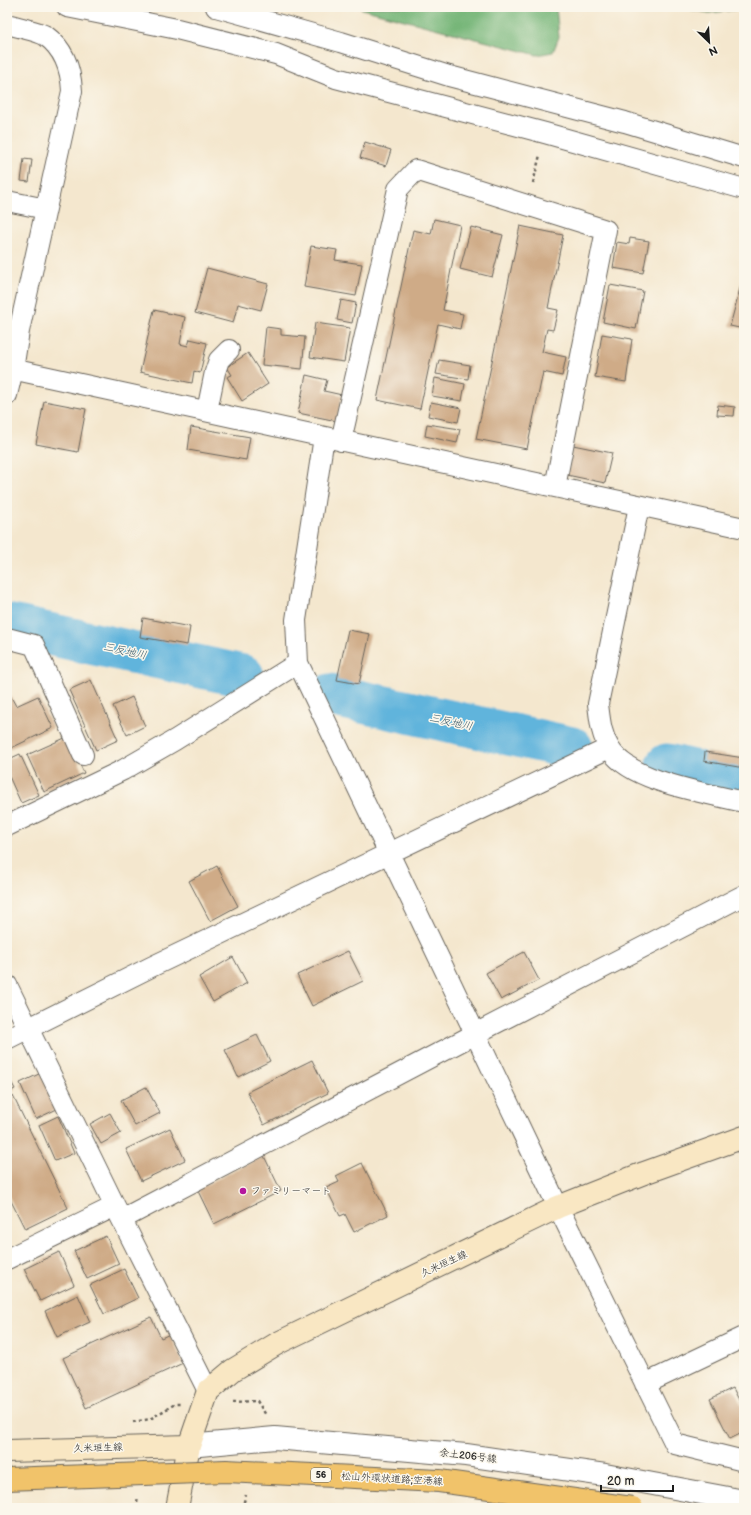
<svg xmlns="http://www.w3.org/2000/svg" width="751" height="1515" viewBox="0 0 751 1515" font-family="'Balsamiq Sans','Klee One',sans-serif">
<rect width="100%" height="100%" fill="#fbf7ec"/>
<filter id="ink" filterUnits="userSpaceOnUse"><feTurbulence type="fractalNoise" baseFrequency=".025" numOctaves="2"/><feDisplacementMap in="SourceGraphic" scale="8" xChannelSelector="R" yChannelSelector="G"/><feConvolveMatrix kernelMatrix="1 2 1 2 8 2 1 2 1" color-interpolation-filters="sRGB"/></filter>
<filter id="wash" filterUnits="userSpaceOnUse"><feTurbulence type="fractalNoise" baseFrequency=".012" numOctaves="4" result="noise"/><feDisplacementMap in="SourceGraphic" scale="16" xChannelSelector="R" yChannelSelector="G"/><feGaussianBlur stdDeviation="0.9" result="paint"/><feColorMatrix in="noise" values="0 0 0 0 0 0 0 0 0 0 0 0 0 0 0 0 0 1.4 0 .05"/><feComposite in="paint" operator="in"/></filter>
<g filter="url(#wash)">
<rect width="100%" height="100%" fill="#f4e7ce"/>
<path fill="#76b678" stroke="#49694a" d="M360 7H556L559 37 553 52 537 55 362 9Z
M676 7H744V9L709 13Z"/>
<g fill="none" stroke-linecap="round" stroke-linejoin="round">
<path stroke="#60b4dc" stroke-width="43" d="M7 625 243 676
M330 695 572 748
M667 765 744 783"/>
</g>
<g id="blocks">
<path fill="#cfab87" d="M365 142 391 150 386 166 360 158Z
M24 159 32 160 29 182 21 181Z
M434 219 460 225 443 310 463 314 460 329 438 324 420 409 377 400 413 230 431 234Z
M520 226 563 235 548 308 558 310 553 330 547 329 542 352 566 357 562 376 543 372 527 449 476 439Z
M471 227 503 235 492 277 460 269Z
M630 238 649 241 643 273 613 268 617 242 629 244Z
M311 246 337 250 335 260 362 264 356 296 304 287Z
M207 268 268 284 261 310 238 304 233 323 195 313Z
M742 281 744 282V329L730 326Z
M610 285 643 291 636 329 603 322Z
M341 300 356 303 352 323 337 320Z
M154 310 185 317 180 344 188 346 190 339 207 343 200 373 194 371 192 383 140 372Z
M315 323 350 328 344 362 310 357Z
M266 327 281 329V335L305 337 302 369 262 365Z
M602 334 632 339 626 382 595 377Z
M248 353 268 384 242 401 227 377 232 375 227 367Z
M439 360 470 365 468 379 436 374Z
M306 375 327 380 324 391 342 395 337 421 298 413Z
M435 378 465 384 462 401 432 396Z
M44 401 86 409 78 452 36 444Z
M431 402 461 408 458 422 428 416Z
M718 405 735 407 734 416 717 415Z
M427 424 460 429 457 443 425 436Z
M191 427 250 437 246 460 188 450Z
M573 445 612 453 605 483 567 475Z
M143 618 190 627 187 645 140 637Z
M348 630 370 634 359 684 337 680Z
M91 680 118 740 96 750 69 690Z
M38 696 53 728 7 750V699L11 697 16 706Z
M132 697 145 726 127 735 113 706Z
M67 737 84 773 44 792 27 755Z
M705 752 744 758V768L704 761Z
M20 754 39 795 21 803 7 772V760Z
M217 866 238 906 210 921 189 881Z
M348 951 363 981 312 1006 297 975Z
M524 952 539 980 501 1000 486 973Z
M233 957 247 983 213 1002 199 977Z
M257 1035 270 1061 238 1077 225 1050Z
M312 1060 328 1093 264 1125 247 1092Z
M41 1073 57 1109 36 1119 20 1083Z
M7 1074 15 1089 7 1093Z
M146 1087 160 1113 135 1126 121 1100Z
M13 1096 68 1208 25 1229 7 1193V1099Z
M110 1113 121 1133 101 1144 90 1124Z
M58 1116 74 1153 55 1161 39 1125Z
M170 1128 185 1160 141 1181 126 1149Z
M264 1156 281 1191 214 1224 197 1189Z
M362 1163 388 1215 354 1232 345 1214 340 1216 326 1188 339 1182 336 1176Z
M106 1236 119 1264 87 1279 74 1251Z
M59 1252 74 1285 40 1301 24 1269Z
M124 1269 138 1298 104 1314 90 1285Z
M78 1295 90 1322 57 1337 45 1311Z
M151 1317 161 1338 170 1334 183 1363 86 1408 63 1358Z
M733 1388 744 1410V1432L730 1439 710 1399Z"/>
</g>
</g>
<g filter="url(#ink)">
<use href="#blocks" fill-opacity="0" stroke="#68635a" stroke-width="1"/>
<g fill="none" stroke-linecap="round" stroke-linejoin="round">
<defs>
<path id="minor" d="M67 7 177 29 276 54 336 78 545 133 744 189
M216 7 341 42 449 76 625 122 744 158
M7 24C17 27 38 31 46 36 64 49 71 70 72 91L19 331 13 370 7 395
M7 201 46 209
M7 368 744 528
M207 411 215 372 219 360 229 350
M324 437 296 620 298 663 558 1207 675 1444 744 1461
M341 441 398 189 416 170 606 230 555 487
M639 506 598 704C600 720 601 735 610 749 630 782 707 793 744 802
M7 638 34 645 83 755
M7 826 123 770 175 740 298 663
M7 985 115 1206 208 1391
M7 1039 151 967 609 748
M122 1219 475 1034 744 895
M7 1259 115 1206
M645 1384 744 1337"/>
<path id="tertiary" d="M189 1446 275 1438 466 1455 605 1475 744 1501"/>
<path id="secondary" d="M7 1451 189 1446
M177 1508 189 1446 208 1391 233 1370 278 1343 558 1207 644 1173 744 1137"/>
</defs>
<use href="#minor" stroke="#68635a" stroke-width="22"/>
<use href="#tertiary" stroke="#68635a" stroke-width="24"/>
<use href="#secondary" stroke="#68635a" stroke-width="24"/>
<path stroke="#68635a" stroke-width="2.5" stroke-dasharray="3 3" stroke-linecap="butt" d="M533 183 540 155
M233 1402 257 1401 266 1415
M133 1422 150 1419 175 1404H180
M136 1508 138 1497
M242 1508 246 1495"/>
<use href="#minor" stroke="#fff" stroke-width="20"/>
<use href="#tertiary" stroke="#fff" stroke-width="22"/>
<use href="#secondary" stroke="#f9e7c3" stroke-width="22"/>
<defs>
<path id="motorway-bridge" d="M7 1479 226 1471 439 1481 632 1508"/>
</defs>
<use href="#motorway-bridge" stroke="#68635a" stroke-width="24" stroke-linecap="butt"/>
<use href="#motorway-bridge" stroke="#f1c36a" stroke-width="22"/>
</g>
</g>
<circle fill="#b5179e" stroke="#fbf7ec" stroke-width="1.5" cx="243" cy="1191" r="4"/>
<g text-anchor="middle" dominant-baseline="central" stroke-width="3" stroke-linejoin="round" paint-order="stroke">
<rect fill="#fbf7ec" stroke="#5f5e5a" stroke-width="1" x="311" y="1468" width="20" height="14" rx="3"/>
<g font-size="9" font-weight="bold" fill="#1c1c1c">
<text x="321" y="1475">56</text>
</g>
<g font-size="10" fill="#1c1c1c" stroke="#fbf7ec" text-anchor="start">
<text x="251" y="1191">ファミリーマート</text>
</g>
<g font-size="10" fill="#1c1c1c" stroke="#fbf7ec">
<text transform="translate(444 1264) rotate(-25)">久米垣生線</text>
<text transform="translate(98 1448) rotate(-2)">久米垣生線</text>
<text transform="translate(468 1456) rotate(7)">余土206号線</text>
<text transform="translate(392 1479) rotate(3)">松山外環状道路;空港線</text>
</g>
<g font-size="11" font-style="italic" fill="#375969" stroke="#fbf7ec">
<text transform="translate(125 651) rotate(12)">三反地川</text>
<text transform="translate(451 722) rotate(12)">三反地川</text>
</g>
</g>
<rect width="751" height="1515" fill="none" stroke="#fbf7ec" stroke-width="24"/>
<g transform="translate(709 42) rotate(155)" stroke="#fbf7ec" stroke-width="3" paint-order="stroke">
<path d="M0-3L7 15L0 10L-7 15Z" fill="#1c1c1c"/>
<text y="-6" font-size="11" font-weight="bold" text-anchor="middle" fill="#1c1c1c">N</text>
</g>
<path d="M601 1485v6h72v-6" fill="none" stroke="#1c1c1c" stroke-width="2"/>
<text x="607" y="1485" font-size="12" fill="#1c1c1c" stroke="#fbf7ec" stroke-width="3" paint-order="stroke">20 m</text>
</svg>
